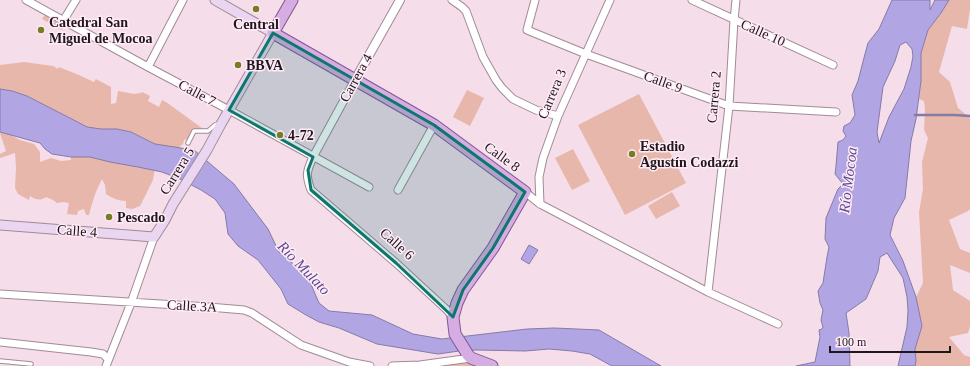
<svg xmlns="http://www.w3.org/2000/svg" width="970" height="366" viewBox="0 0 970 366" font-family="Georgia,serif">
<rect width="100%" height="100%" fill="#f5ddea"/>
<path fill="#e8b7ab" d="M949 0H970V9L967 29 952 26 939 72 950 82 958 108 970 118V209L968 211 949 220 960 249 970 253V273L950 265 953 290 970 301V326L968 333 949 337 964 355 970 357V366H915L916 361 915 349 922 326 916 297 923 283 919 212 923 189 922 162 928 138 924 130 925 109 924 101 919 99 921 81V53L928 30 941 13Z
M45 15 64 26 62 30 42 19Z
M24 62 53 66 58 69 59 67 79 75 94 82 96 79 111 87V104L116 103 118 91 134 94 141 93 142 92 150 96 148 101 159 107 162 100 166 102 206 131 194 129 188 139 184 140 183 144 178 148 155 144 131 132 117 129H101L87 127 68 117 62 114 27 96 12 91 0 89V65Z
M467 90 484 98 470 126 453 117Z
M639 94 686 183 625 215 578 125Z
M5 132 20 140 34 144 40 152V162L51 158 61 161 71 160V151L156 163 153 180 140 206 132 209 126 208V201C118 201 112 198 106 194L105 185 102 179C96 190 92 202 89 215H86L84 209 78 211 77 215 67 214 69 203 63 202 57 203 53 200 46 197C40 201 36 200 30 196L29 200 18 194 15 188 16 168 15 153 0 158V154L6 151 0 133Z
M573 149 590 181 572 190 555 158Z
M672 192 680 206 656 219 648 206Z
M471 358 492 366H420Z"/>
<path fill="#b1a6e3" stroke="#857ba7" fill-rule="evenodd" d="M892 0H930V10L935 0H949L941 13 928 30 921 53V81L916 119 911 141 905 198 894 218 890 235 903 261 916 297 922 326 915 349 916 361 915 366H898L907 327 908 310 907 297 903 278 887 253 880 257 878 271 866 299 846 313 849 333 850 366H796L815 362 820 337 819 330 822 329 823 327 821 320 823 310 820 303 818 291 823 283 827 257 829 247 825 239 826 218 838 189 843 184 835 174 836 166 838 142 843 140 846 136 843 131 844 126 850 123 855 115 852 95 858 81 865 54 868 43 879 29ZM906 42 912 49 913 56 911 67 904 89 889 117 879 143 877 132 883 87 895 61 900 45Z
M0 89 12 91 27 96 62 114 68 117 87 127 101 129H117L131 132 155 144 194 150 234 184 268 229 279 252 307 275 319 303 329 311 372 315 413 334 442 339 527 329 554 328 599 330 661 366H612L590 354 572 351 549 349 525 351 477 350 459 351 438 354 377 344 339 328 319 322 306 315 288 304 281 289 258 260 238 246 228 234 225 213 215 199 201 190 180 179 162 172 138 167 110 162 90 157H71L52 154 45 149 40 143 0 132Z
M529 245 538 250 529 264 521 259Z"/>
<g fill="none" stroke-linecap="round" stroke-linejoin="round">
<path stroke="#857ba7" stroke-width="2.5" d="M915 115H955L970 116"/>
<defs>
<path id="service" d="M188 143 194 131H208L215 125 218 124
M0 361 31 364"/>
<path id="minor" d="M26 0 148 67 229 110 369 187
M452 0 462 7 466 11 483 57 496 80 502 88 513 99 536 110 558 116
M535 0 527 30 586 54 729 106 836 112
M692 0 833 65
M63 21 76 0
M148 67 183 0
M355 80 313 157C307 171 305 174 311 190L396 263 447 310 453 317
M398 190 434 125
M525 192 540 204 708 292 778 324
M540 204 539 177 543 158 558 116 610 0
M708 292 729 106 734 20 736 0
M0 294 209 307 244 310 252 313 301 345 349 362 370 366
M0 342 91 352 103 354 108 359
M106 366 131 303 154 237
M392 366 420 365 471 358"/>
<path id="tertiary" d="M355 80 400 0"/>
<path id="secondary" d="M0 225 154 237 165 220 173 204 207 150 221 124 273 33 215 0"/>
<path id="primary" d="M292 0 273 33 434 125 525 192 493 248 463 290 457 303 453 317 455 334 468 355 471 358 492 366"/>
</defs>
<use href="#service" stroke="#a18b97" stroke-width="5.5"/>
<use href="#minor" stroke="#a18b97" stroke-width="9"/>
<use href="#tertiary" stroke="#a18b97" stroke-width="10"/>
<use href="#secondary" stroke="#a18b97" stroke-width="11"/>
<use href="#primary" stroke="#845591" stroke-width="13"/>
<use href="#service" stroke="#fff" stroke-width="3.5"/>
<use href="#minor" stroke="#fff" stroke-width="7"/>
<use href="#tertiary" stroke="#fff" stroke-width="8"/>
<use href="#secondary" stroke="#ebd6f1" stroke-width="9"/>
<use href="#primary" stroke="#d6ade3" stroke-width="11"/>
</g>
<path fill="#0f766e" fill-opacity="0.2" stroke="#0f766e" stroke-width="3" stroke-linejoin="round" d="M273 33 434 125 525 192 493 248 463 290 453 317 396 263 311 190 308 170 313 157 229 110Z"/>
<g fill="#797c25" stroke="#ffebf6" stroke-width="1.5">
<circle cx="256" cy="9" r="4"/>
<circle cx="41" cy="30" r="4"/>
<circle cx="238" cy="65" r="4"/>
<circle cx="280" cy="135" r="4"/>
<circle cx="632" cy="154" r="4"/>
<circle cx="109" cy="217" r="4"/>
</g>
<g text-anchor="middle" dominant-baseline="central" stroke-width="3" stroke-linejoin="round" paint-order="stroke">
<g font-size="14" font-weight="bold" fill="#1f171b" stroke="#ffebf6" text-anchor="start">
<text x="49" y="22">Catedral San<tspan x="49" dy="16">Miguel de Mocoa</tspan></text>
<text x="256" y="24" text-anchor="middle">Central</text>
<text x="246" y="65">BBVA</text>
<text x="288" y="135">4-72</text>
<text x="640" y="146">Estadio<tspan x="640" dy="16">Agustín Codazzi</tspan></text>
<text x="117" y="217">Pescado</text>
</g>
<g font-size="14" fill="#1f171b" stroke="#ffebf6">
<text transform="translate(763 33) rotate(24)">Calle 10</text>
<text transform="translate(356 78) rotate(-61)">Carrera 4</text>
<text transform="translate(663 82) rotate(20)">Calle 9</text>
<text transform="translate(197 93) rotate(28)">Calle 7</text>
<text transform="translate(552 94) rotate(-67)">Carrera 3</text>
<text transform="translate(714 97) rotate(-85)">Carrera 2</text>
<text transform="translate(502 157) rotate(36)">Calle 8</text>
<text transform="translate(177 171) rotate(-58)">Carrera 5</text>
<text transform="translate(77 231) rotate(4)">Calle 4</text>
<text transform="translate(397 244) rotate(42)">Calle 6</text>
<text transform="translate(192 306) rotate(3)">Calle 3A</text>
</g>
<g font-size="15" font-style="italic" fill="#5b4993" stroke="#ffebf6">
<text transform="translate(848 180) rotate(-83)">Río Mocoa</text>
<text transform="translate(304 268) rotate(46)">Río Mulato</text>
</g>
</g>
<path d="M830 346v6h120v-6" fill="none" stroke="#1f171b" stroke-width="2"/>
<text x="836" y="346" font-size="12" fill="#1f171b" stroke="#ffebf6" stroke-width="3" paint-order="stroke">100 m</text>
</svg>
